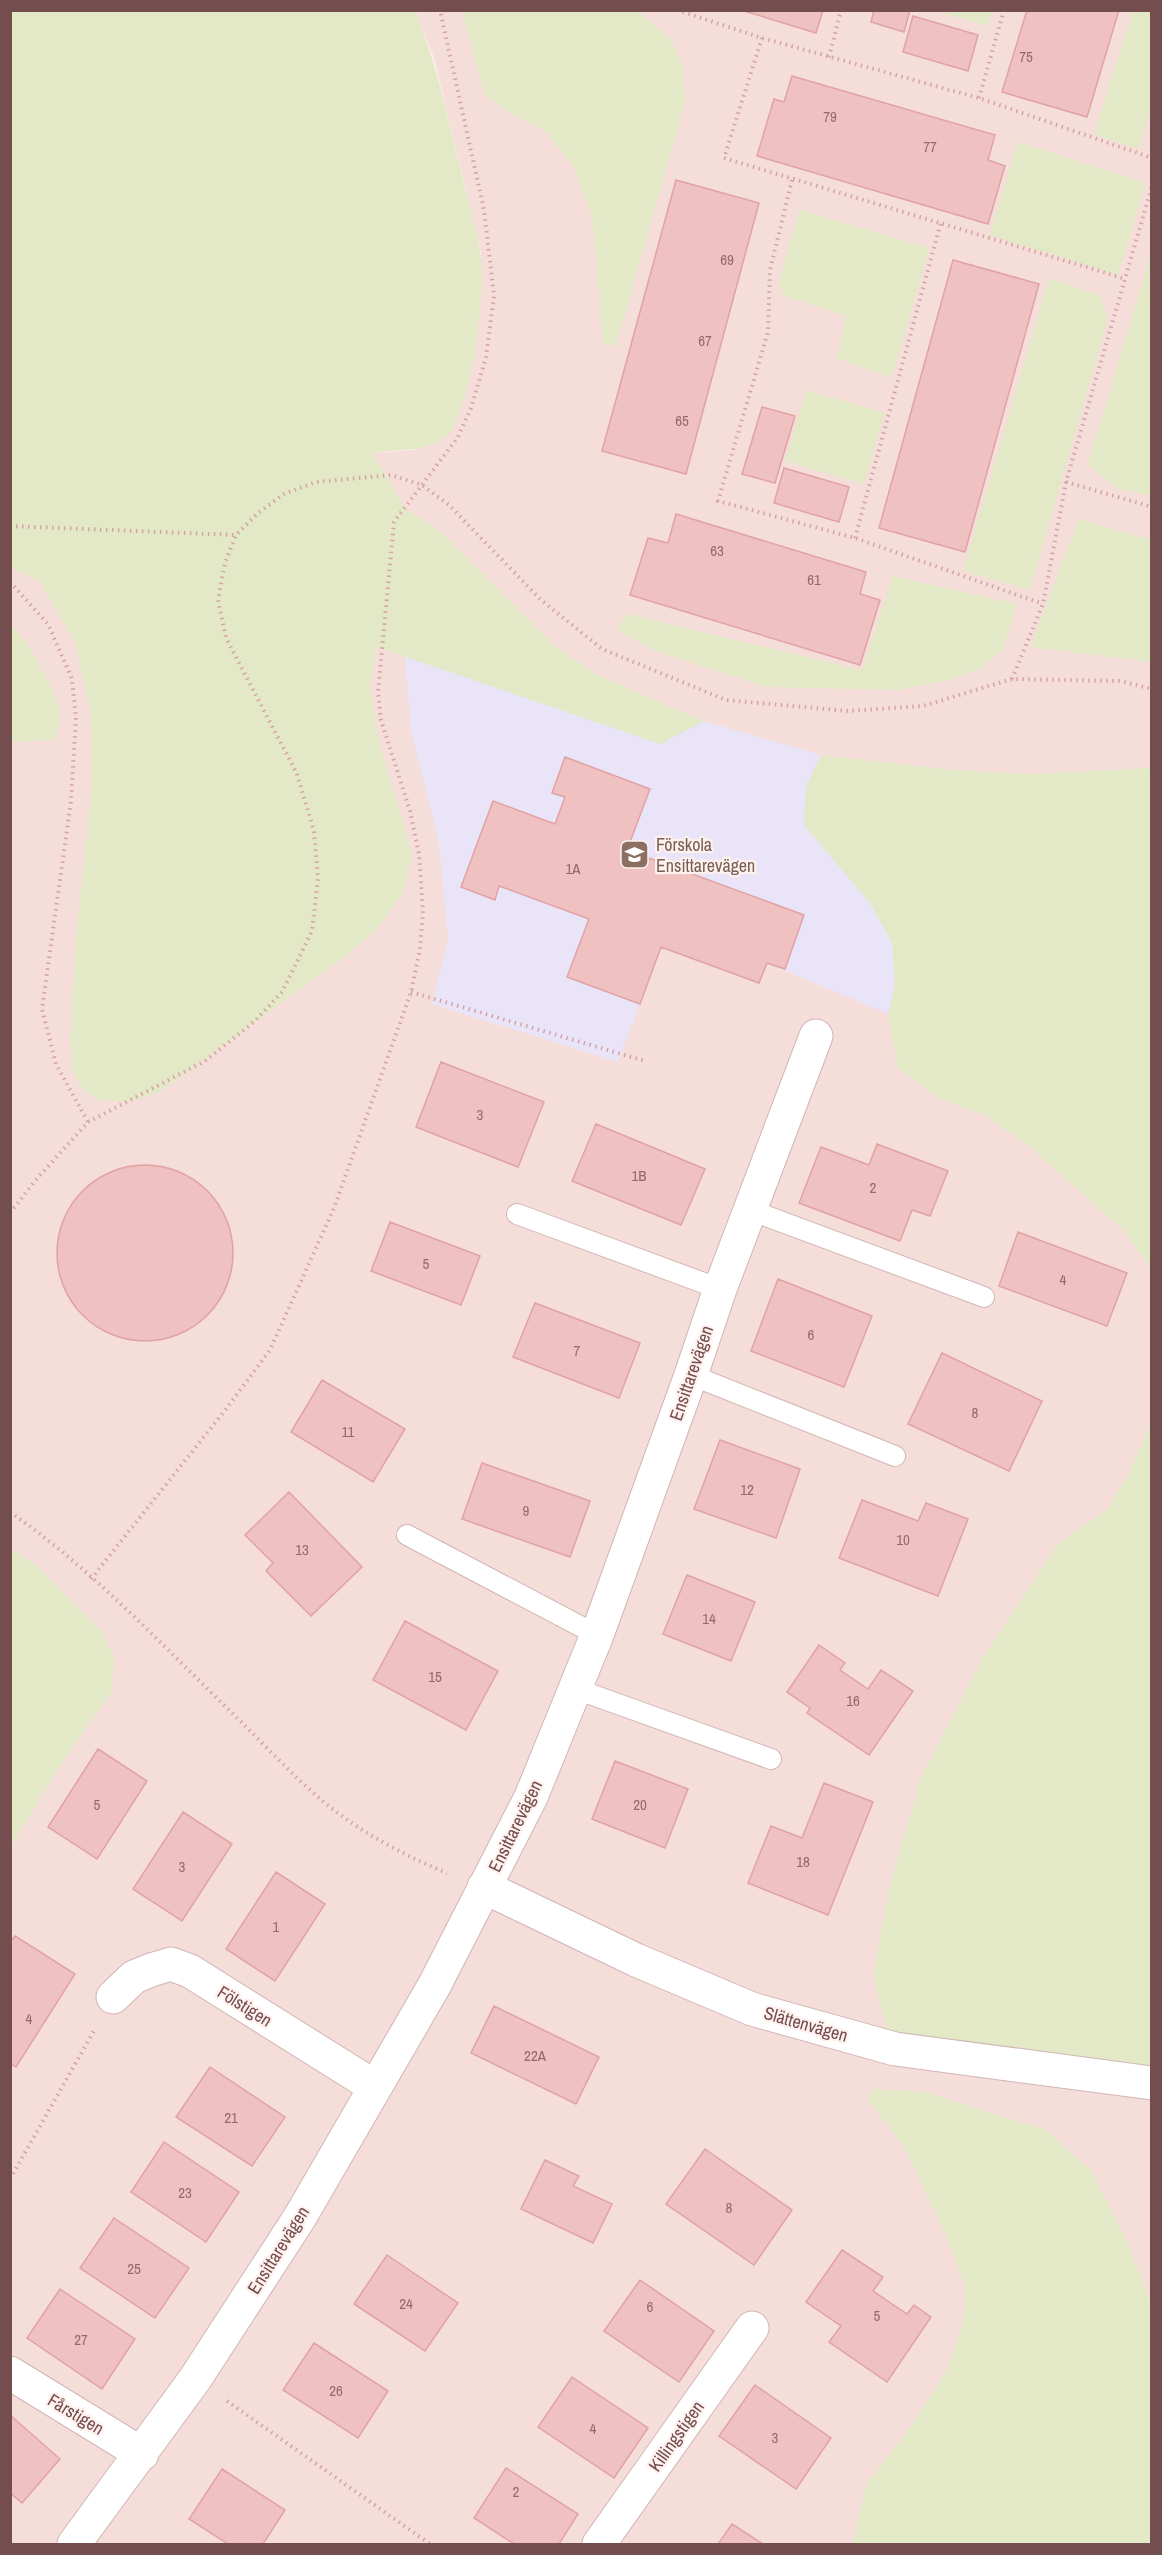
<svg xmlns="http://www.w3.org/2000/svg" width="1162" height="2555" viewBox="0 0 1162 2555" font-family="'Archivo Narrow',sans-serif">
<rect width="100%" height="100%" fill="#fbece8"/>
<path fill="#f5ddd9" d="M415 11H1151V768L1028 774 952 770 821 755 895 986 888 1014 937 1098 985 1115 1031 1148 1122 1229 1151 1268V1423L1129 1473 1107 1510 1058 1543 984 1656 921 1778 890 1885 873 1976 1151 2074V2303L1125 2237 1091 2170 1044 2129 1004 2117 867 2098 903 2145 951 2246 966 2290 962 2328 948 2368 912 2425 867 2484 852 2544H11V1853L13 1843 58 1769 112 1691 34 1563 11 1549V568L40 581 372 453 415 450 471 372 481 298V253L434 57Z"/>
<path fill="#e9e4f8" d="M405 656 660 744 704 721 821 755 806 787 804 825 870 903 892 943 895 986 888 1014 767 963 759 983 661 947 618 1062 432 1004 448 939 439 843 411 732Z"/>
<path fill="#e3e9c6" d="M11 10 415 11C436 63 448 117 461 172 467 198 476 225 480 252 487 288 472 405 449 433 432 453 394 449 372 453L407 510 439 530 552 643 595 674 704 721 660 744 377 647 370 685 379 743 412 854 404 891 378 928 345 957 158 1093 127 1102 98 1100 83 1090 72 1070 70 1039 76 937 92 785 91 714 76 645 40 581 11 568Z
M462 11H639L671 40 683 66 685 103 616 346 603 344 592 215 573 166 544 130 506 111 484 94Z
M935 11 991 10 992 11 987 26Z
M1133 11H1152L1151 107 1138 149 1094 135Z
M1018 142 1146 183 1118 275 989 235Z
M800 210 930 248 891 378 837 358 846 316 784 296 779 281Z
M1151 253V495L1116 489 1088 464Z
M1049 278 1099 295 1108 318 1030 590 963 571Z
M806 390 885 413 864 484 785 461Z
M1079 519 1151 540V662L1030 647Z
M893 576 1017 604 1003 649 982 668 955 679 898 690 766 687 656 651 616 630 627 614 862 670Z
M11 624C28 643 59 691 60 716 60 724 57 732 56 740L11 742Z
M821 755 952 770 1028 774 1151 768V1268L1122 1229 1031 1148 985 1115 937 1098 898 1068 888 1014 895 986 892 943 870 903 804 825 806 787Z
M1151 1423V2074L903 2039 887 2028 873 1976 890 1885 921 1778 984 1656 1058 1543 1107 1510 1129 1473Z
M11 1549 34 1563 103 1633 114 1658 112 1691 58 1769 13 1843 11 1853Z
M873 2089 924 2092 1044 2129 1091 2170 1125 2237 1151 2303V2544H852L867 2484 912 2425 948 2368 962 2328 966 2290 951 2246 903 2145 866 2098Z"/>
<path fill="#f0c1c1" stroke="#e1a2a4" stroke-width="1.5" d="M741 10H823L816 33Z
M874 10H910L904 32 871 22Z
M1027 10H1119L1087 117 1002 92Z
M913 16 978 35 968 71 903 52Z
M792 76 995 135 988 160 1005 166 988 224 757 156 774 99 784 102Z
M676 180 759 203 686 474 602 451Z
M953 260 1039 284 965 552 879 528Z
M762 407 795 416 775 483 742 474Z
M784 468 849 487 839 522 774 503Z
M676 514 866 572 860 594 880 600 860 665 630 595 648 538 668 543Z
M565 757 650 789 627 850 804 915 785 969 767 963 759 983 661 947 640 1004 567 977 589 919 499 886 495 900 461 887 493 801 555 824 565 797 552 793Z
M441 1062 544 1102 518 1167 416 1127Z
M596 1124 705 1169 681 1225 572 1181Z
M877 1144 948 1171 930 1216 912 1210 900 1241 799 1203 821 1147 869 1165Z
M57 1253a88 88 0 1 1 176 0a88 88 0 1 1-176 0Z
M390 1222 480 1256 461 1305 371 1271Z
M1018 1232 1127 1273 1107 1326 999 1286Z
M778 1279 872 1316 844 1387 751 1351Z
M535 1303 640 1343 619 1398 513 1357Z
M942 1353 1042 1401 1009 1471 908 1424Z
M322 1380 405 1429 373 1482 291 1432Z
M720 1440 800 1469 776 1538 694 1509Z
M482 1463 590 1501 570 1557 462 1519Z
M289 1492 362 1567 311 1616 266 1571 273 1563 245 1535Z
M862 1500 918 1521 926 1503 968 1519 938 1596 839 1558Z
M687 1575 755 1602 731 1661 663 1634Z
M405 1621 498 1671 466 1730 373 1680Z
M819 1645 845 1663 840 1670 868 1689 881 1670 913 1691 869 1755 807 1713 810 1708 787 1692Z
M98 1749 147 1781 97 1859 48 1827Z
M615 1761 688 1789 665 1848 592 1819Z
M824 1783 873 1802 828 1915 748 1883 771 1826 802 1838Z
M183 1812 232 1844 182 1921 133 1889Z
M276 1872 325 1904 275 1981 226 1949Z
M15 1936 75 1974 16 2067 10 2063V1943Z
M494 2006 599 2057 576 2104 471 2053Z
M210 2067 285 2117 252 2166 176 2117Z
M164 2142 239 2192 206 2242 131 2192Z
M705 2149 792 2210 754 2265 666 2204Z
M545 2160 579 2176 573 2186 612 2204 593 2243 521 2209Z
M114 2218 189 2268 155 2318 80 2268Z
M842 2250 883 2277 873 2291 907 2314 914 2305 931 2317 887 2382 829 2342 841 2326 806 2302Z
M387 2255 458 2303 425 2351 354 2304Z
M640 2280 714 2331 679 2382 604 2331Z
M60 2289 135 2339 102 2389 27 2338Z
M314 2343 388 2391 358 2438 283 2390Z
M572 2377 648 2428 614 2478 538 2427Z
M755 2385 831 2438 796 2489 719 2436Z
M10 2415 60 2459 22 2503 10 2493Z
M506 2468 578 2514 559 2544H514L474 2518Z
M222 2469 285 2510 263 2544H228L189 2519Z
M732 2524 763 2544H718Z"/>
<g fill="none" stroke-linecap="round" stroke-linejoin="round">
<defs>
<path id="service" d="M750 1210 984 1297
M517 1214 720 1289
M691 1375 895 1456
M407 1535 597 1635
M576 1689 771 1759"/>
<path id="minor" d="M484 1887 636 1960 752 2009 895 2049 1152 2083
M113 1997 134 1977 151 1970 171 1964 190 1971 375 2087
M10 2373 142 2454
M74 2544 195 2379 300 2217 434 1986 531 1797 597 1635 691 1375 720 1289 816 1036
M599 2544 752 2328"/>
</defs>
<use href="#service" stroke="#d2b5b4" stroke-width="22"/>
<use href="#minor" stroke="#d2b5b4" stroke-width="35"/>
<path stroke="#d5a3a5" stroke-width="4" stroke-dasharray="1.5 4.5" stroke-linecap="butt" d="M677 10 762 38 979 98 1152 158
M762 38 724 158 1126 279
M829 57 841 10
M979 98 1004 10
M792 180 770 270 768 332 718 501 855 538 1043 604
M1066 482 1152 507
M10 526 236 535
M855 538 941 222
M10 582 48 624 72 679 76 718 71 801 42 1009 56 1064 88 1122
M1012 679 1043 604 1066 482 1152 186
M411 992 645 1061
M10 1213 35 1181 88 1122 205 1061 255 1021 282 992 312 931 318 878 314 831 297 774 226 638 218 600 225 563 236 535 258 513 284 494 316 482 391 475 422 485 449 505 541 600 602 649 726 700 848 711 923 706 1012 679 1121 681 1152 689
M10 1512C92 1569 162 1645 233 1714 261 1741 288 1771 318 1797 356 1830 401 1854 447 1873
M91 1579 226 1409 270 1350 334 1208 411 992 420 949 423 911 419 854 410 811 381 720 378 692 394 522 458 437 471 408 486 357 494 296 484 210 440 10
M10 2179 95 2029
M227 2401 430 2544"/>
<use href="#service" stroke="#fff" stroke-width="20"/>
<use href="#minor" stroke="#fff" stroke-width="33"/>
</g>
<defs>
<symbol id="school-square" viewBox="-11 -11 22 22"><rect x="-9" y="-9" width="18" height="18" rx="4" fill="#8d6e63" stroke="#fef1ee"/><path d="M0-5L7-2L0 1L-7-2ZM-4 1L0 2.5L4 1V4Q0 6-4 4Z" fill="#fff"/></symbol>
</defs>
<g fill-rule="evenodd">
<use href="#school-square" x="618" y="838" width="33" height="33"/>
</g>
<g text-anchor="middle" dominant-baseline="central" stroke-width="4.5" stroke-linejoin="round" paint-order="stroke">
<g font-size="15" fill="#936a6c">
<text x="1026" y="56">75</text>
<text x="830" y="116">79</text>
<text x="930" y="146">77</text>
<text x="727" y="259">69</text>
<text x="705" y="340">67</text>
<text x="682" y="420">65</text>
<text x="717" y="550">63</text>
<text x="814" y="579">61</text>
<text x="573" y="868">1A</text>
<text x="480" y="1114">3</text>
<text x="639" y="1175">1B</text>
<text x="873" y="1187">2</text>
<text x="426" y="1263">5</text>
<text x="1063" y="1279">4</text>
<text x="811" y="1334">6</text>
<text x="577" y="1350">7</text>
<text x="975" y="1412">8</text>
<text x="348" y="1431">11</text>
<text x="747" y="1489">12</text>
<text x="526" y="1510">9</text>
<text x="903" y="1539">10</text>
<text x="302" y="1549">13</text>
<text x="709" y="1618">14</text>
<text x="435" y="1676">15</text>
<text x="853" y="1700">16</text>
<text x="97" y="1804">5</text>
<text x="640" y="1804">20</text>
<text x="803" y="1861">18</text>
<text x="182" y="1866">3</text>
<text x="276" y="1926">1</text>
<text x="29" y="2018">4</text>
<text x="535" y="2055">22A</text>
<text x="231" y="2117">21</text>
<text x="185" y="2192">23</text>
<text x="729" y="2207">8</text>
<text x="134" y="2268">25</text>
<text x="406" y="2303">24</text>
<text x="650" y="2306">6</text>
<text x="877" y="2315">5</text>
<text x="81" y="2339">27</text>
<text x="336" y="2390">26</text>
<text x="593" y="2428">4</text>
<text x="775" y="2437">3</text>
<text x="516" y="2491">2</text>
</g>
<g font-size="18" fill="#785e54" stroke="#fef1ee" text-anchor="start">
<text x="656" y="844">Förskola<tspan x="656" dy="21">Ensittarevägen</tspan></text>
</g>
<g font-size="18" fill="#744d4f" stroke="#fef1ee">
<text transform="translate(691 1373) rotate(-71)">Ensittarevägen</text>
<text transform="translate(515 1826) rotate(-64)">Ensittarevägen</text>
<text transform="translate(245 2006) rotate(32)">Fölstigen</text>
<text transform="translate(806 2024) rotate(16)">Slättenvägen</text>
<text transform="translate(278 2250) rotate(-58)">Ensittarevägen</text>
<text transform="translate(76 2414) rotate(31)">Fårstigen</text>
<text transform="translate(676 2436) rotate(-55)">Killingstigen</text>
</g>
</g>
<rect width="1162" height="2555" fill="none" stroke="#744d4f" stroke-width="24"/>
</svg>
